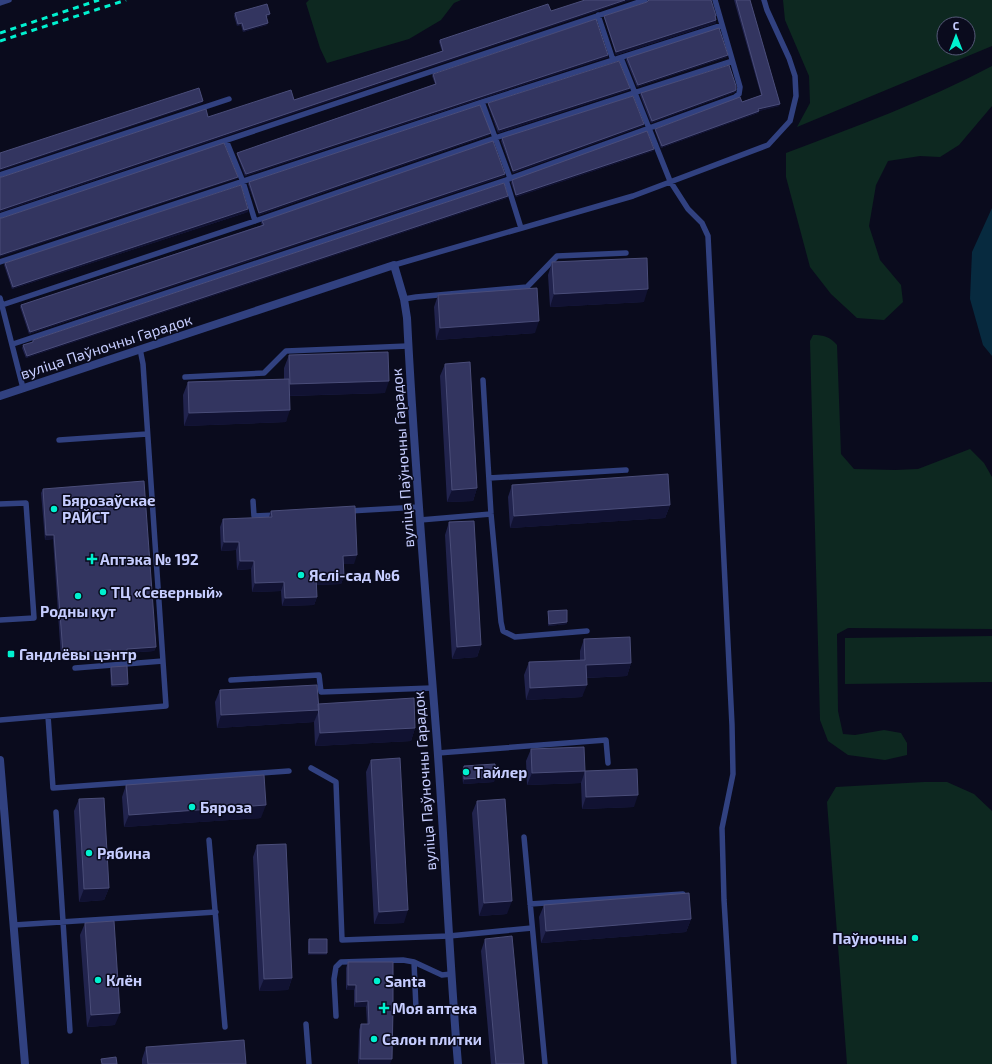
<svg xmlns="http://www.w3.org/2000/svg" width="992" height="1064" viewBox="0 0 992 1064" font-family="'Exo 2',sans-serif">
<rect width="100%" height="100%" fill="#0a0b1d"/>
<path fill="#0d2820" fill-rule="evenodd" d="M309 0H461L454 3 441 20 409 39 327 63 320 48 306 3Z
M783 0H992V46L797 127 810 103 809 76 785 20ZM944 24H968V48H944Z
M992 66V106L959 145 940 157 920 156 888 161 876 185 869 226 880 260 901 285 903 302 884 320 857 318 831 294 810 267 786 177V153C855 127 926 101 992 66Z
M813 335C824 335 830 337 837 345L841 454 854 469 895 470 918 469 970 449 984 463 992 477V629L848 628 837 634 838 711 843 734 855 735 884 730 901 733 907 743V755L885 760 848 755 828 741 820 720 810 341Z
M992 636V682L845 684V638Z
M924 782H947L974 794 992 811V1064H847L827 802 836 787Z"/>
<path fill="#072a3f" d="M992 208V356L983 345 970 299 972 252Z"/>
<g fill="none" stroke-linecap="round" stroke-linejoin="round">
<path stroke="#314180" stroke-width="5.5" d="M0 3 9 0
M598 15 613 60
M621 58 670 181 688 209 702 223 708 236 732 725 733 774 722 828 724 900 734 1064
M482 102 510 178
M226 140 243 182 255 221
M0 175 229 99
M506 180 521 228
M0 216 645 0
M0 262 482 102 722 25
M394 265 633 196 768 145 790 121 796 96 795 76 789 58 767 10 764 0
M0 298 23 388
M404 299 416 297 527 287 557 256 626 253
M2 305 255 221 495 138 732 61
M13 344 506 180 735 97 739 94 740 87 715 0
M185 377 264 373 286 351 408 346
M483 380 491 514 501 622 503 631 515 637 587 631
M59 440 147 434
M489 478 626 470
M253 501 254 516 277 515
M0 504 26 503 34 618 0 620
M349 511 419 507
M420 520 491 514
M75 668 163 661
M231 680 319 675 321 692 432 688
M48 716 53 788 289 771
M0 720 166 706 143 364 140 349
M438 753 606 740 608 763
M311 768 336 782 342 940 449 936 532 928
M56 812 70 1031
M524 837 545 1064
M209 840 225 1027
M530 904 683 894
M14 925 216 912
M416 1009 414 962 442 975 451 974
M336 1016 334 979 336 967 341 962 403 960 414 962
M306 1024 309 1064"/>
<path stroke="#314180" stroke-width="8" d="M0 396 394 265 404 299 407 318C414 460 426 600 437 742 445 849 449 957 458 1064"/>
<path stroke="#314180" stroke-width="8" d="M0 760 25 1064"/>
<path stroke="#00f1cf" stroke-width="3" stroke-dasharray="6 5" stroke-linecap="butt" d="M0 33 99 0
M0 41 126 0"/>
</g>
<path fill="#21234d" d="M734 0H750L779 106 759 111 758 113 661 148 655 131V129L742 102 761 95Z
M647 2 715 18 716 23 616 55 604 18V16Z
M551 11H597L0 212V177H2L208 117 294 100 442 51 439 42 440 40Z
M235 13 269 16 266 17 267 25 243 32 241 25 237 26 234 16Z
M608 55V57L245 176 237 155V153L435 84 432 76 433 74Z
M727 57 637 87 626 60 627 58Z
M629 90 498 133 488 105V103Z
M736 90 735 92 733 93 651 123 640 95 641 93Z
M644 124 643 126 513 173 501 141 502 138Z
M490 135 259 215 248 184 249 182Z
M654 149 653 151 516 197 511 183 512 180Z
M505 174V176L29 334 20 307 21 305 262 225 261 223 262 221Z
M508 196 507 198 26 358 22 348 23 345 32 343 33 340Z
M248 212 12 289 4 265 5 263Z
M552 262 644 302 550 307 548 275Z
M438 295 535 333 436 340 434 307Z
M289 355 385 393 290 396 286 422 184 426 183 395 188 382 284 379V368Z
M445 364 477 488 473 501 447 502 440 376Z
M512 485 670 505 665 518 510 528 508 497Z
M43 489 156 647 154 651 127 653 126 660 110 661V654L61 658 53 539 45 540 41 493Z
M271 511 354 564H344V576L341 584 316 585 317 597 314 605 282 606 281 591 252 592 251 569 237 570 236 550 221 551 220 527 223 519 269 517Z
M449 522 481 645 477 657 452 659 445 535Z
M548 611 567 624 548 626Z
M584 639 631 663 627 676 586 678 582 697 526 700 524 675 529 662 580 660V651Z
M111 667 128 684 127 686 111 687 110 669Z
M220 690 318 704 415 728 411 741 315 746 314 722 217 728 215 702Z
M531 749 585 771 634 807 582 809 581 783 527 785 526 761Z
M371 760 404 923 374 924 366 772Z
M464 766 494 782 463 784 462 770Z
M126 785 261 818 124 827 122 797Z
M79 799 109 888 104 900 79 902 74 811Z
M477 801 507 914 479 916 472 813Z
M257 845 292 978 288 990 259 991 253 857Z
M544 905 691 919 686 932 541 943 539 917Z
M85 923 115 1025 87 1027 80 935Z
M309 939 327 953 326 955H308V942Z
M485 939 524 1064H491L481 951Z
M348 962H393L390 1064H358L359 1030 361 1024H367L366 1007H354V990H346V968Z
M146 1047 246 1064H142V1059Z"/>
<path fill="#111232" d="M625 0H631L0 212V210Z
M270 14 269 16 265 18 266 15Z
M716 20V23L616 55V52Z
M242 23 241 25 237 26 238 24Z
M268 23 267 25 243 32 244 30Z
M608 55V57L245 176 246 174Z
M728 55 727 57 637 87 638 85Z
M630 88 629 90 498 133 499 130Z
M736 90 735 92 733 93 651 123 652 121Z
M203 101 202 103 0 171V169Z
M780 104 779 106 759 111 758 113 661 148 662 146 758 109Z
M644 124 643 126 513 173V171Z
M491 133 490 135 259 215V213Z
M654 149 653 151 516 197V195Z
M505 174V176L29 334 30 332Z
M238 177 237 179 0 257V255Z
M508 196 507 198 26 358 27 356Z
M248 209V212L12 289 13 287Z
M648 289 644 302 550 307 554 294Z
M539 321 535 333 436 340 440 328Z
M389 381 385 393 285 396 290 384Z
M290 410 286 422 184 426 189 413Z
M477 488 473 501 447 502 452 490Z
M670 505 665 518 510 528 514 516Z
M46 535H54L53 539 45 540Z
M224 542H239L236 550 221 551Z
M357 555 354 564H340L343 556Z
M240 561H254L251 569 237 570Z
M344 576 341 584 313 585 316 577Z
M284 582 281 591 252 592 255 583Z
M317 597 314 605 282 606 285 598Z
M567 622V624L548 626 549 624Z
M481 645 477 657 452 659 457 647Z
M156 647 154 651 125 653 127 649Z
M111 650 110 654 61 658 63 653Z
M127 655 126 660 110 661 111 657Z
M631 663 627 676 581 678 586 665Z
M128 684 127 686 111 687 112 685Z
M587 685 582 697 526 700 530 688Z
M319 710 314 722 217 728 221 715Z
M415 728 411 741 315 746 320 733Z
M585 771 581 783 527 785 532 773Z
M496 777 494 782 463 784 464 779Z
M638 795 634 807 582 809 586 797Z
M266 805 261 818 124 827 129 815Z
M109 888 104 900 79 902 84 889Z
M512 901 507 914 479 916 484 903Z
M408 910 404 923 374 924 379 912Z
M691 919 686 932 541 943 546 931Z
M309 953H327L326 955H308Z
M292 978 288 990 259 991 264 979Z
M348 985H356L354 990H346Z
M368 1001 366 1007H354L356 1002Z
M120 1013 115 1025 87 1027 91 1015Z
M360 1059H392L390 1064H358Z"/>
<path fill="#333560" stroke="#4a4d79" d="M585 0H625L0 210V177H2L206 109 208 117 291 90 294 100 443 51 440 40 548 4 551 11Z
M649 0H711L716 16H715L716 20 616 52 604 16 647 2Z
M736 0H750L780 104 758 109 759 111 662 146 655 129 740 97 742 102 762 95Z
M267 4 270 14 266 15 268 23 244 30 242 23 238 24 235 13Z
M596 19 608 55 246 174 237 153 436 84 433 74Z
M719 28 728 55 638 85 627 58Z
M619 61 630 88 499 130 488 103Z
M729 65 736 86V90L734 91 652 121 641 93Z
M199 88 203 101 0 169V153Z
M633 96 644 124 513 171 502 138Z
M480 105 491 133 259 213 249 182Z
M647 131 654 149 516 195 512 180Z
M493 141 505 174 30 332 21 305 264 225 262 221Z
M224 143 238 177 0 255V218H2Z
M504 183 508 196 27 356 23 345 33 342V340Z
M241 185 248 209 13 287 5 263Z
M647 258 648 289 554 294 552 262Z
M537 288 539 321 440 328 438 295Z
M388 352 389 381 290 384 289 355Z
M470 362 477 488 452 490 445 364Z
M289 379 290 410 189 413 188 382Z
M668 474 670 505 514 516 512 485Z
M144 481 156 647 127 649V655L111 657V650L63 653 54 535H46L43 489Z
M355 506 357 555 343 556 344 576 316 577 317 597 285 598 284 582 255 583 254 561H240L239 542H224L223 519 272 517 271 511Z
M474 521 481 645 457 647 449 522Z
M567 610V622L549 624 548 611Z
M630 637 631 663 586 665 587 685 530 688 529 662 585 660 584 639Z
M127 666 128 684 112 685 111 667Z
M317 685 319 710 221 715 220 690Z
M414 698 415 728 320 733 318 704Z
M584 747 585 771 532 773 531 749Z
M400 758 408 910 379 912 371 760Z
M495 764 496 777 464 779V766Z
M637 769 638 795 586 797 585 771Z
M264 775 266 805 129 815 126 785Z
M104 798 109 888 84 889 79 799Z
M505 799 512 901 484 903 477 801Z
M286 844 292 978 264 979 257 845Z
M689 893 691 919 546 931 544 905Z
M114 921 120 1013 91 1015 85 923Z
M512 936 524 1064H496L485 939Z
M309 939H327V953H309Z
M348 962H393V1009L392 1059H360L361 1024H369L368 1001 356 1002V985H348Z
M244 1040 246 1064H148L146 1047Z
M116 1057 117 1064H102L101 1059Z"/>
<g fill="#00f1cf" stroke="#0a0b1d" stroke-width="1.5">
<circle cx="54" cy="509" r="4"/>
<path d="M90 553h4v4h4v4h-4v4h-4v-4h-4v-4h4z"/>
<circle cx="301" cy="575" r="4"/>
<circle cx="103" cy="592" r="4"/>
<circle cx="78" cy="596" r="4"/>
<rect x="7" y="650" width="8" height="8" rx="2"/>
<circle cx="466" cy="772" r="4"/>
<circle cx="192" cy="807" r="4"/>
<circle cx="89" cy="853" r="4"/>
<circle cx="915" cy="938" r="4"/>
<circle cx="98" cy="980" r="4"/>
<circle cx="377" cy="981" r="4"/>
<path d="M382 1002h4v4h4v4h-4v4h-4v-4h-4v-4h4z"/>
<circle cx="374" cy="1039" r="4"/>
</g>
<g text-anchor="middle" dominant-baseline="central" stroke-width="3" stroke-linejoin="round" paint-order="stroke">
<g font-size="15" fill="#c6cdff" stroke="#0a0b1d">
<text transform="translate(106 346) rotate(-18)">вуліца Паўночны Гарадок</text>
<text transform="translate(402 458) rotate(-94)">вуліца Паўночны Гарадок</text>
<text transform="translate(424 781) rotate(-94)">вуліца Паўночны Гарадок</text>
</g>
<g font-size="15" font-weight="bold" fill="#c6cdff" stroke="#0a0b1d" text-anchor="start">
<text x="62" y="500">Бярозаўскае<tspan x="62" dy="17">РАЙСТ</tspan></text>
<text x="100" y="559">Аптэка № 192</text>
<text x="309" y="575">Яслі-сад №6</text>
<text x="111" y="592">ТЦ «Северный»</text>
<text x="78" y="611" text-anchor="middle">Родны кут</text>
<text x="19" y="654">Гандлёвы цэнтр</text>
<text x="474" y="772">Тайлер</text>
<text x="200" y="807">Бяроза</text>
<text x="97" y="853">Рябина</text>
<text x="907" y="938" text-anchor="end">Паўночны</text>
<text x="106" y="980">Клён</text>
<text x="385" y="981">Santa</text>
<text x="392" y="1008">Моя аптека</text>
<text x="382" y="1039">Салон плитки</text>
</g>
</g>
<g transform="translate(956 36)"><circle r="19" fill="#0a0b1d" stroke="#555977"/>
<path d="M0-3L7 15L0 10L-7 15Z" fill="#00f1cf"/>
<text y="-6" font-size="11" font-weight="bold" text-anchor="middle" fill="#c6cdff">С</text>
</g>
</svg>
